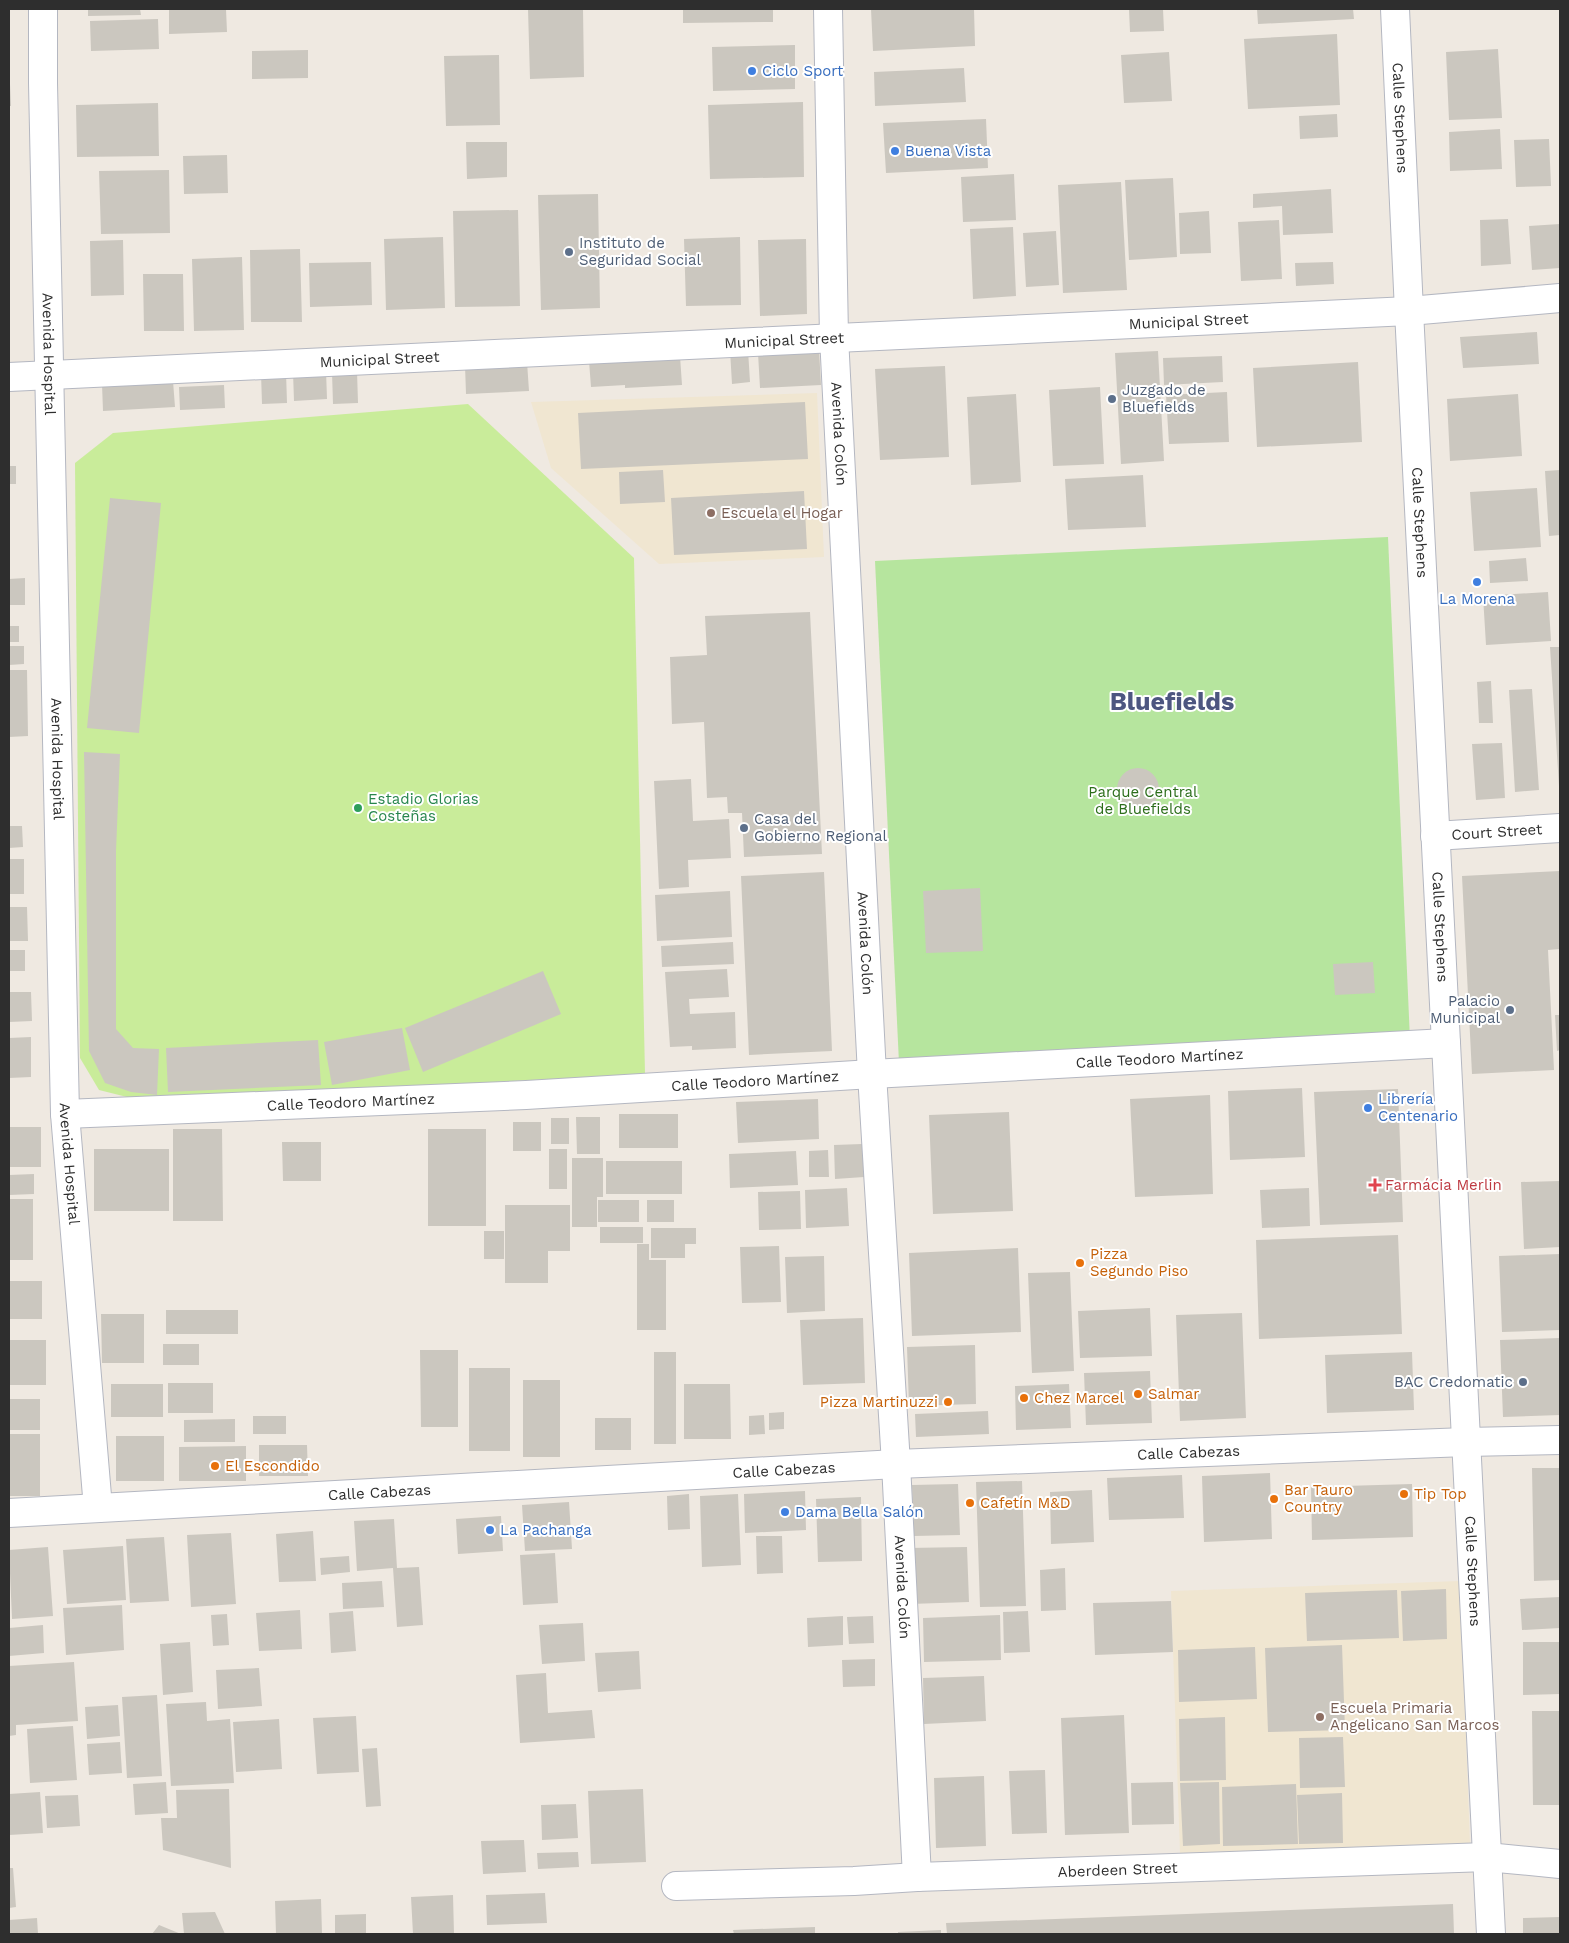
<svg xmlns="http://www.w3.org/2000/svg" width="1569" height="1943" viewBox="0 0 1569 1943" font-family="'Work Sans',sans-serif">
<rect width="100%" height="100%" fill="#efe9e1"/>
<path fill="#f0e6d1" d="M817 393 824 557 659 564 551 468 531 402Z
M1460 1581 1470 1844 1180 1853 1171 1591Z"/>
<path fill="#b6e59e" d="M1388 537 1410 1040 899 1063 875 561Z"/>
<path fill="#c9ec9a" d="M468 404 634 558 645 1074 143 1101 99 1090 80 1058 75 463 113 433Z"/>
<path fill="#cbc7bf" d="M88 9H140L141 15 88 16Z
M169 9H226L227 32 169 34Z
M528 9H583L584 77 530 79Z
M683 9H773V22L683 23Z
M871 9H974L975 46 873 51Z
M1129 9H1163L1164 31 1130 32Z
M1257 9H1353L1354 19 1258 24Z
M158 19 159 49 91 51 90 21Z
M1337 34 1340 105 1248 109 1244 39Z
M795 45V89L713 91 712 47Z
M1498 49 1502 118 1449 120 1446 52Z
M308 50V78L252 79V51Z
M1169 52 1172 101 1124 103 1121 55Z
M499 55 500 125 446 126 444 56Z
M964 68 966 102 875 106 874 72Z
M9 84H10L11 106H9Z
M803 102 804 177 710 179 708 105Z
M158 103 159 156 77 157 76 105Z
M1337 114 1338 137 1300 139 1299 116Z
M986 119 988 168 886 173 883 123Z
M1500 129 1502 169 1450 171 1449 132Z
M1549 139 1551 186 1516 187 1514 140Z
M466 142H507V177L467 179Z
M227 155 228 193 184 194 183 156Z
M169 170 170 233 101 234 99 171Z
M1014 174 1016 220 963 222 961 177Z
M1173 178 1177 257 1129 260 1125 180Z
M1121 182 1127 290 1063 293 1058 185Z
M1331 189 1333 233 1283 235 1282 206 1253 208V194Z
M598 194 600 308 541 310 538 195Z
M518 210 520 306 455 307 453 211Z
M1209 211 1211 253 1180 254 1179 213Z
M1508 219 1511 264 1481 266 1480 220Z
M1279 220 1282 279 1241 281 1238 222Z
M1560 224V268L1532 270 1529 226Z
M1013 227 1016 296 973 299 970 229Z
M1056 231 1059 285 1026 287 1023 233Z
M443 237 445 308 386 310 384 239Z
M740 237 741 305 686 306 684 239Z
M806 239 807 314 760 316 758 240Z
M123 240 124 295 91 296 90 241Z
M300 249 302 322H251L250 250Z
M242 257 244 330 194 331 192 259Z
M371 262 372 305 310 307 309 263Z
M1333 262 1334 284 1296 286 1295 263Z
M143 274H183L184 331H144Z
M1537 332 1539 364 1463 368 1460 337Z
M730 350H748L750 382 732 384Z
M819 350 821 385 760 388 758 353Z
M1158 351 1164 461 1121 464 1115 353Z
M680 356 682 385 625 388V385L591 387 589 361Z
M1222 356 1223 382 1164 385 1163 358Z
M527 362 529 391 466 394 465 365Z
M1358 362 1362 442 1257 447 1253 368Z
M945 366 949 457 880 460 875 369Z
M326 370 327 399 294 401 293 372Z
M357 371 358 403 333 404 332 372Z
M286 372 287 403 262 404 261 373Z
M173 381 175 407 103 411 102 384Z
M224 385 225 408 180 410 179 387Z
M1100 387 1104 464 1053 466 1049 390Z
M1227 392 1229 442 1169 444 1166 395Z
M1016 394 1021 482 971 485 967 397Z
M1518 394 1522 456 1450 461 1447 399Z
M805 402 808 459 581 469 578 413Z
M9 466H16V484H9Z
M663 470 665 502 620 504 619 472Z
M1560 470V535L1549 536 1545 471Z
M1143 475 1146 527 1068 530 1065 479Z
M1537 488 1541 547 1474 551 1470 492Z
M804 491 807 549 674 555 671 498Z
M110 498 161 503 139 733 87 728Z
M1526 558 1528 581 1490 583 1489 561Z
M25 578V605H9V579Z
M1548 592 1551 641 1486 645 1483 596Z
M810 612 822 854 744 857 742 813H728L727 797 707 798 704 722 672 724 670 657 707 655 705 616Z
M9 626H19V642H9Z
M9 646H24V664L9 665Z
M1550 647H1560V786H1559Z
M9 670H27L28 736 9 737Z
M1491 681 1493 723H1479L1477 682Z
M1532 689 1539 790 1515 792 1509 690Z
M1502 743 1505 798 1476 800 1472 744Z
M84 752 120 754 116 851V1029L133 1048 159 1049 157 1095 131 1092 105 1083 89 1051Z
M1117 789a21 21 0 1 1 42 0a21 21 0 1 1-42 0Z
M691 779 693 821 729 819 731 858 688 860 689 887 659 889 654 781Z
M9 826H22L23 847 9 848Z
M9 859H24V894H9Z
M1560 871V949L1548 950 1554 1070 1472 1074 1462 876Z
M824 872 832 1051 749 1055 741 876Z
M980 888 983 951 926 953 923 891Z
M730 891 732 937 657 941 655 895Z
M9 907H27L28 941H9Z
M733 942 734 964 662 967 661 946Z
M9 950H25V971H9Z
M1373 962 1375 993 1335 995 1333 964Z
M727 969 729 997 689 999 690 1014 735 1012 736 1048 692 1050V1046L670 1047 665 972Z
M543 971 561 1014 423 1072 405 1028Z
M9 992H31L32 1021 9 1022Z
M1555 1015H1560V1050L1557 1051Z
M402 1028 410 1070 332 1085 324 1042Z
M31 1037V1077L9 1078V1038Z
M318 1040 321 1085 168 1092 166 1048Z
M1302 1088 1305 1157 1230 1160 1228 1091Z
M1398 1089 1403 1222 1320 1225 1314 1092Z
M1210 1095 1213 1194 1135 1197 1130 1099Z
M818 1099 819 1139 738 1143 736 1102Z
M1009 1112 1013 1211 933 1214 929 1115Z
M619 1114H678V1148H619Z
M576 1117H600V1154H577Z
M551 1118H569V1144H551Z
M513 1122H541V1151H513Z
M9 1127H41V1167H9Z
M173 1129H222L223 1221H173Z
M428 1129H486V1226H428Z
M282 1142H321V1181H283Z
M862 1144 864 1177 835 1179 834 1145Z
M94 1149H169V1211H94Z
M549 1149H567V1189H549Z
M828 1150 829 1177H809V1151Z
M796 1151 798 1185 730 1188 729 1154Z
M572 1158H603V1197H597V1227H572Z
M606 1161H682V1194H606Z
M34 1174V1194L9 1195V1175Z
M1560 1181V1247L1524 1249 1521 1182Z
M847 1188 849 1226 806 1228 805 1190Z
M1309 1188 1310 1226 1262 1228 1260 1190Z
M800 1191 801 1229 759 1230 758 1192Z
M9 1199H33V1260H9Z
M598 1200H639V1222H598Z
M647 1200H674V1222H647Z
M505 1205H570V1251H548V1283H505Z
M600 1227H643V1243H600Z
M651 1228H696V1244H685V1258H651Z
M484 1231H504V1259H484Z
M1398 1235 1402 1334 1259 1339 1256 1240Z
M637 1244H649V1260H666V1330H637Z
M779 1246 781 1302 742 1303 740 1247Z
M1018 1248 1021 1332 912 1336 909 1253Z
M1560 1254V1330L1502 1332 1499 1256Z
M824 1256 825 1311 787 1313 785 1257Z
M1070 1272 1074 1371 1032 1373 1028 1273Z
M9 1281H42V1319H9Z
M1150 1308 1152 1356 1080 1358 1078 1311Z
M166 1310H238V1334H166Z
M1242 1313 1246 1418 1180 1421 1176 1315Z
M101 1314H144V1363H102Z
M863 1318 865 1383 803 1385 800 1320Z
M1560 1338V1415L1503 1417 1500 1340Z
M9 1340H46V1385H9Z
M163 1344H199V1365H163Z
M975 1345 976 1404 909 1406 907 1347Z
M420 1350H458V1427H421Z
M654 1352H676V1444H654Z
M1412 1352 1414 1410 1327 1413 1325 1355Z
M469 1368H510V1451H469Z
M1150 1371 1152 1423 1086 1425 1084 1373Z
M523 1380H560V1457H523Z
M168 1383H213V1413H168Z
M111 1384H163V1417H111Z
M684 1384H730L731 1439H684Z
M1069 1384 1071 1428 1016 1430 1015 1386Z
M9 1399H40V1430H9Z
M988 1411 989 1434 916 1437 915 1414Z
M784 1412V1429L769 1430V1413Z
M764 1415 765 1434 749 1435V1416Z
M253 1416H286V1434H253Z
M595 1418H631V1450H595Z
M235 1419V1442H184V1420Z
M9 1434H40V1496H9Z
M116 1436H164V1481H116Z
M259 1445H307L308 1476H259Z
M246 1446V1481H179V1447Z
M1532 1468H1560V1580L1534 1581Z
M1270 1473 1272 1539 1204 1542 1202 1476Z
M1182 1475 1184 1518 1109 1520 1107 1478Z
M1022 1481 1026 1606 980 1607 976 1482Z
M958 1484 960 1535 914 1536 912 1485Z
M1412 1484 1413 1537 1312 1540 1311 1487Z
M1092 1490 1094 1542 1051 1544 1050 1492Z
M805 1491 806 1530 745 1533 744 1494Z
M689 1494 690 1529 668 1530 667 1496Z
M738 1494 741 1565 702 1567 700 1496Z
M861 1497 862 1561 818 1562 816 1499Z
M569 1502 572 1549 525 1551 522 1505Z
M501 1516 503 1551 458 1554 456 1519Z
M394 1519 397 1568 419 1567 423 1625 397 1627 393 1568 357 1571 354 1521Z
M313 1531 316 1581 279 1582 276 1534Z
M231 1533 236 1604 191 1607 187 1535Z
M756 1536H782L783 1573 757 1574Z
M164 1537 169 1601 130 1603 126 1539Z
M123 1546 126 1600 67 1604 63 1550Z
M48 1547 53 1616 12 1619 9 1550Z
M967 1547 969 1602 910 1604 908 1548Z
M555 1553 558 1603 523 1605 520 1555Z
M349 1556 350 1572 321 1575 320 1558Z
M1065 1568 1066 1610 1041 1611 1040 1570Z
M382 1581 384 1607 343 1609 342 1583Z
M1446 1589 1447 1639 1403 1641 1401 1591Z
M1397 1590 1399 1638 1307 1641 1305 1593Z
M1560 1597V1628L1522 1630 1520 1599Z
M1171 1601 1173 1652 1095 1655 1093 1603Z
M122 1605 124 1650 66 1655 63 1608Z
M300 1610 302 1649 259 1651 256 1613Z
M353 1611 356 1651 331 1653 329 1613Z
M1028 1611 1030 1652 1004 1653 1003 1612Z
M227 1614 229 1645 213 1646 211 1615Z
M1000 1615 1001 1660 924 1662 923 1618Z
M843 1616V1645L808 1647 807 1618Z
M873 1616 874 1643 849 1644 847 1617Z
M583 1623 585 1661 542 1664 539 1625Z
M43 1625 44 1653 9 1656V1628Z
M190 1642 193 1692 163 1695 160 1644Z
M1523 1642H1560V1694L1523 1695Z
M1342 1645 1345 1730 1268 1732 1265 1648Z
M1255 1647 1257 1699 1179 1702 1178 1650Z
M639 1651 641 1689 598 1692 595 1653Z
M875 1659V1686L843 1687 842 1660Z
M74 1662 78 1721 16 1725V1735L9 1736V1666Z
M259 1668 262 1706 218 1709 216 1670Z
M546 1673 548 1713 592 1710 595 1738 520 1743 516 1675Z
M984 1676 986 1721 924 1724 923 1678Z
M157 1695 162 1776 127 1778 122 1697Z
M206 1702 207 1721 230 1719 234 1783 171 1786 166 1704Z
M118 1705 120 1736 87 1739 85 1707Z
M1532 1711H1560V1805H1533Z
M1124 1715 1129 1833 1065 1835 1061 1718Z
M356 1716 359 1772 317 1774 313 1718Z
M1225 1717 1226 1780 1180 1781 1179 1719Z
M279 1719 282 1769 236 1772 233 1722Z
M73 1726 77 1780 30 1783 27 1729Z
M1343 1737 1345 1787 1300 1788 1299 1738Z
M120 1742 122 1773 89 1775 87 1744Z
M377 1748 381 1806 366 1807 362 1749Z
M1045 1770 1047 1833 1012 1834 1009 1771Z
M984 1776 986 1846 936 1848 934 1778Z
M166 1782 168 1813 135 1815 133 1784Z
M1173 1782 1174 1824 1132 1825 1131 1783Z
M1219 1782 1220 1844 1183 1846 1180 1783Z
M1296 1784 1298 1844 1223 1846 1222 1787Z
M229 1789 231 1868 163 1850 161 1818H177L176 1790Z
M643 1789 646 1862 591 1864 588 1791Z
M40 1792 43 1833 9 1835V1794Z
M1342 1793 1343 1843 1299 1844 1297 1795Z
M78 1795 80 1826 47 1828 45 1796Z
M576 1804 578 1838 542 1840 541 1805Z
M524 1840 526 1872 483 1874 481 1841Z
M578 1852 579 1867 538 1869 537 1853Z
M9 1868H13L16 1907 9 1908Z
M545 1893 547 1923 487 1925 486 1895Z
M453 1895 454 1934H413L411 1897Z
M321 1899 322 1934H276L275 1901Z
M1453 1904 1454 1934H947L946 1923Z
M215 1912 225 1934H184L182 1913Z
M366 1914V1934H335V1915Z
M1560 1917V1934H1523V1918Z
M37 1918 38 1934H9V1920Z
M159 1925 181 1934H152Z
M815 1927V1934H734L733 1930Z
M941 1930V1934H898V1932Z"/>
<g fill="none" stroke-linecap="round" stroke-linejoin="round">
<defs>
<g id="minor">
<path id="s1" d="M43 9V83L65 1114 98 1508"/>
<path id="s2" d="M828 9 834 337 872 1074 896 1464 917 1877"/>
<path id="s3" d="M1395 9 1409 311 1491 1934"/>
<path id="s4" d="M9 377 1409 311 1560 298"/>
<path id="s5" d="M1435 836 1560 828"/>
<path id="s6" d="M65 1114 526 1095 872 1074 1446 1043"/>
<path id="s7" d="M9 1513 896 1464 1466 1442 1560 1440"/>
<path id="s8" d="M676 1886 854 1881 917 1877 1487 1857 1560 1864"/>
</g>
</defs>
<use href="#minor" stroke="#b4b7c1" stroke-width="30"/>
<use href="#minor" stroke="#fff" stroke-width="28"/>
</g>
<g fill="#3f7fe0" stroke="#fff" stroke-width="2">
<circle cx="752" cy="71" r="5"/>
<circle cx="895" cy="151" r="5"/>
<circle cx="1477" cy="582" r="5"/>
<circle cx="1368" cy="1108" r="5"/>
<circle cx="785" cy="1512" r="5"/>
<circle cx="490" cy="1530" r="5"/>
</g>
<g fill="#5c6f8a" stroke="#fff" stroke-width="2">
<circle cx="569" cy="252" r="5"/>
<circle cx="1112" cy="399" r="5"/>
<circle cx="744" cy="828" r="5"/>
<circle cx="1510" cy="1010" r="5"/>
<circle cx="1523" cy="1382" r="5"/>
</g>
<g fill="#8d6e63" stroke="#fff" stroke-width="2">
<circle cx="711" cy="513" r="5"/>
<circle cx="1320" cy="1717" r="5"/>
</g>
<circle fill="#2e9e5b" stroke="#fff" stroke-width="2" cx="358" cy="808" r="5"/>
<path fill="#e0444e" stroke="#fff" stroke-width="2" d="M1372.5 1177.5h5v5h5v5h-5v5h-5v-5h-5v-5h5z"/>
<g fill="#e8710a" stroke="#fff" stroke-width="2">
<circle cx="1080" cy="1263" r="5"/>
<circle cx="1138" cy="1394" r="5"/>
<circle cx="1024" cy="1398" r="5"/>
<circle cx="948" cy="1402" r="5"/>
<circle cx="215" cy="1466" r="5"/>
<circle cx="1404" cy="1494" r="5"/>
<circle cx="1274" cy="1499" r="5"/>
<circle cx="970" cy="1503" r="5"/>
</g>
<g text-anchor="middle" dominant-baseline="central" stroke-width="4" stroke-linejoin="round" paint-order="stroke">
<g font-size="15" fill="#366cbe" stroke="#fff" text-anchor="start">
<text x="762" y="71">Ciclo Sport</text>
<text x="905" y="151">Buena Vista</text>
<text x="1477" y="599" text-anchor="middle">La Morena</text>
<text x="1378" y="1099">Librería<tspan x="1378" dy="17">Centenario</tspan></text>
<text x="795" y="1512">Dama Bella Salón</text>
<text x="500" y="1530">La Pachanga</text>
</g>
<g font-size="15" fill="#2e2e2e" stroke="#fff">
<text stroke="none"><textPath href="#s3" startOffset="109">Calle Stephens</textPath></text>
<text stroke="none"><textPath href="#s4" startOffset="1181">Municipal Street</textPath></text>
<text stroke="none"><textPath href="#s4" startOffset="776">Municipal Street</textPath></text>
<text stroke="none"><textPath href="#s1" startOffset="345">Avenida Hospital</textPath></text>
<text stroke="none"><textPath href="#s4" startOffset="371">Municipal Street</textPath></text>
<text stroke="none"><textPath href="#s2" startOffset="425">Avenida Colón</textPath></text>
<text stroke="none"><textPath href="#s3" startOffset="514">Calle Stephens</textPath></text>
<text stroke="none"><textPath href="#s1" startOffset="750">Avenida Hospital</textPath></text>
<text stroke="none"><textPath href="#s5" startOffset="62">Court Street</textPath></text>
<text stroke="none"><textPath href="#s3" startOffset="919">Calle Stephens</textPath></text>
<text stroke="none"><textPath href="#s2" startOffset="935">Avenida Colón</textPath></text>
<text stroke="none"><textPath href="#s6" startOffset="1096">Calle Teodoro Martínez</textPath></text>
<text stroke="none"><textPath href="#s6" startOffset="691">Calle Teodoro Martínez</textPath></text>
<text stroke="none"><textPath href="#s6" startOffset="286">Calle Teodoro Martínez</textPath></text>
<text stroke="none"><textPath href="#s1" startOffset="1155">Avenida Hospital</textPath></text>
<text stroke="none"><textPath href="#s7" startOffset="1181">Calle Cabezas</textPath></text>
<text stroke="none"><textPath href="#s7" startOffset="776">Calle Cabezas</textPath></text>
<text stroke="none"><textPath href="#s7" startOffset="371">Calle Cabezas</textPath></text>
<text stroke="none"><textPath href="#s3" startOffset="1564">Calle Stephens</textPath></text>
<text stroke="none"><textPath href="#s2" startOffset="1580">Avenida Colón</textPath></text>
<text stroke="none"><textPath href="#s8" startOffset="442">Aberdeen Street</textPath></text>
</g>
<g font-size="15" fill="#4e5e75" stroke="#fff" text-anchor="start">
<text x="579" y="243">Instituto de<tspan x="579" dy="17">Seguridad Social</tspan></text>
<text x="1122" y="390">Juzgado de<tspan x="1122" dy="17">Bluefields</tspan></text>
<text x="754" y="819">Casa del<tspan x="754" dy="17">Gobierno Regional</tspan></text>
<text x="1500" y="1001" text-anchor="end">Palacio<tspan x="1500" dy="17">Municipal</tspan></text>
<text x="1513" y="1382" text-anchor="end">BAC Credomatic</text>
</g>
<g font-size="15" fill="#785e54" stroke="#fff" text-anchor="start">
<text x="721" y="513">Escuela el Hogar</text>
<text x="1330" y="1708">Escuela Primaria<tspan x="1330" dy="17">Angelicano San Marcos</tspan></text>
</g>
<g font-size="15" fill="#2c6e1b" stroke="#fff">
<text x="1143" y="792">Parque Central<tspan x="1143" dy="17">de Bluefields</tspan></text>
</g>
<g font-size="15" fill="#27864d" stroke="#fff" text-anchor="start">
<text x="368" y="799">Estadio Glorias<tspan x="368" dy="17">Costeñas</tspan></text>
</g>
<g font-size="15" fill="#be3a42" stroke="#fff" text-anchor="start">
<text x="1385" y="1185">Farmácia Merlin</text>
</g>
<g font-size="15" fill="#c56008" stroke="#fff" text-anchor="start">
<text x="1090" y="1254">Pizza<tspan x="1090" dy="17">Segundo Piso</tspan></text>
<text x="1148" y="1394">Salmar</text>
<text x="1034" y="1398">Chez Marcel</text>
<text x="938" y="1402" text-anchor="end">Pizza Martinuzzi</text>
<text x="225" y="1466">El Escondido</text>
<text x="1284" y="1490">Bar Tauro<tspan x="1284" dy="17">Country</tspan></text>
<text x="1414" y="1494">Tip Top</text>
<text x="980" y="1503">Cafetín M&amp;D</text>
</g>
<g font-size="25" font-weight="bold" fill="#4d5680" stroke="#fff">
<text x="1172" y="701">Bluefields</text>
</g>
</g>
<rect width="1569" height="1943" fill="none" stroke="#2e2e2e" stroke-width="20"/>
</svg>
